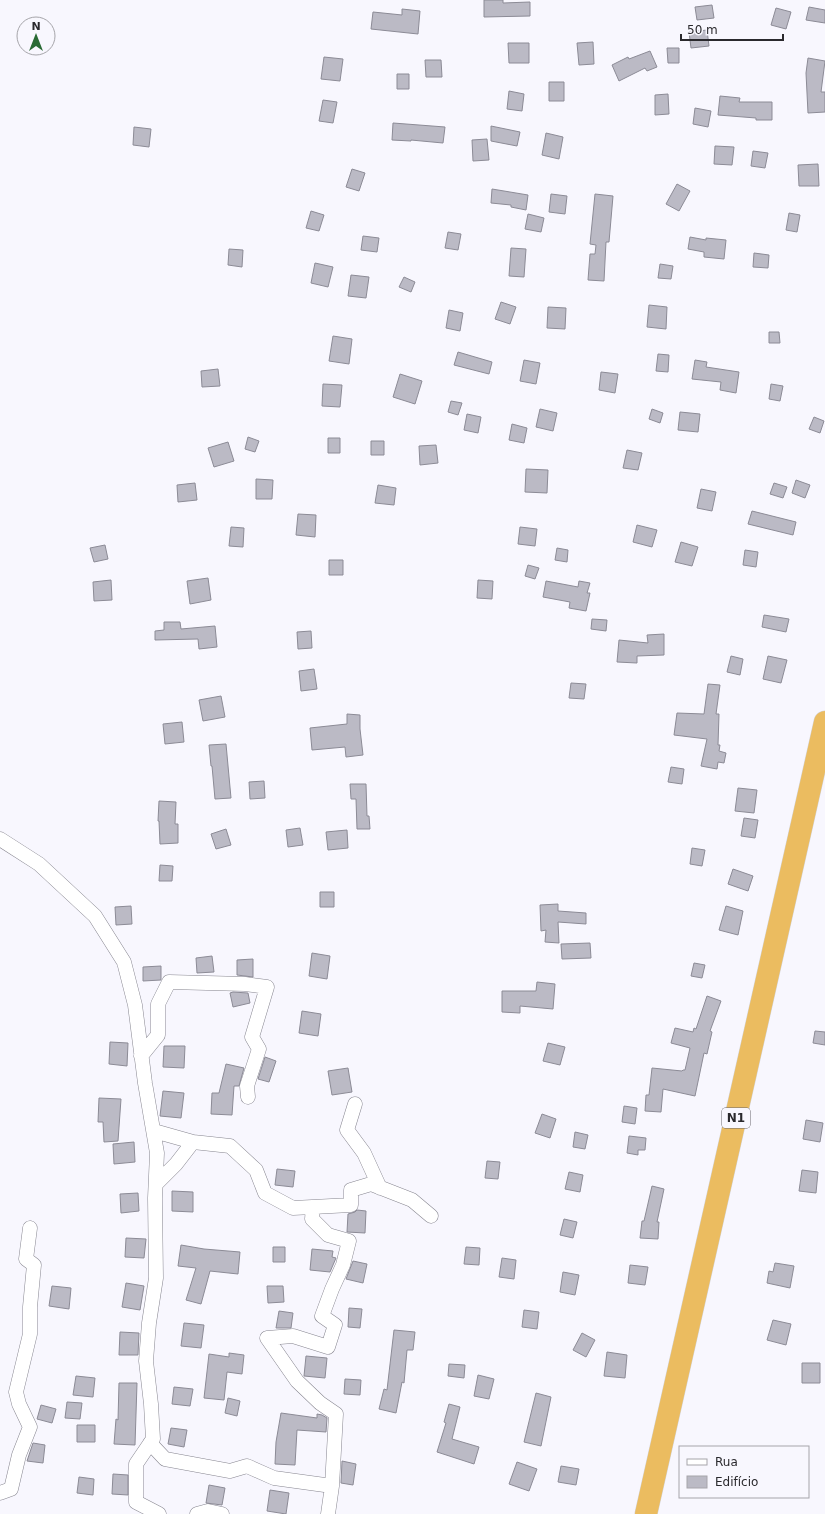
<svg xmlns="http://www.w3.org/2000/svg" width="825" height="1514" viewBox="0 0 825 1514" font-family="'DejaVu Sans',sans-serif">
<rect width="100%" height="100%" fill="#f8f7fe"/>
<path fill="#bbbac5" stroke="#8c8b96" d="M484 0H503V3L530 2V16L484 17Z
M712 5 714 18 697 20 695 7Z
M809 7 825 10V23L806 20Z
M776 8 791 12 786 29 771 25Z
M402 9 420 11 418 34 371 29 373 12 402 15Z
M707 30 709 46 691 48 689 32Z
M593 42 594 64 579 65 577 43Z
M508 43H529V63H509Z
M667 48H679V63H668Z
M650 51 657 67 647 71 645 68 619 81 612 65 628 57 629 59Z
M324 57 343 59 340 81 321 79Z
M808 58 825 61 821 92H825V112L808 113 806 73Z
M425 60H441L442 77H426Z
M397 74H409V89H397Z
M549 82H564V101H549Z
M509 91 524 94 522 111 507 109Z
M668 94 669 114 655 115V95Z
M720 96 740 98 739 102H772V120H756V118L718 115Z
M323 100 337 102 333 123 319 121Z
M695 108 711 111 708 127 693 124Z
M393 123 445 127 443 143 411 140V141L392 140Z
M491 126 520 132 517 146 491 141Z
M134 127 151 129 149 147 133 145Z
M546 133 563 137 559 159 542 155Z
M487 139 489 160 473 161 472 140Z
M715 146 734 147 732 165 714 164Z
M753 151 768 153 765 168 751 166Z
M818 164 819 186H799L798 165Z
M352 169 365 173 359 191 346 187Z
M677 184 690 191 679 211 666 204Z
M492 189 528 195 526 210 511 207V205L491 203Z
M551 194 567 196 565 214 549 212Z
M595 194 613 196 609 242H606L604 281 588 280 590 254H595L596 245 590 244Z
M311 211 324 215 319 231 306 228Z
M789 213 800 215 797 232 786 230Z
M528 214 544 218 541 232 525 229Z
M448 232 461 234 458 250 445 248Z
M363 236 379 238 377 252 361 250Z
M690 237 706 240V238L726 240 724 259 704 257V252L688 249Z
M511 248 526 249 524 277 509 276Z
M229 249 243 250 242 267 228 265Z
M754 253 769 255 768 268 753 267Z
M315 263 333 267 328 287 311 283Z
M660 264 673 266 671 279 658 278Z
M351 275 369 277 366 298 348 296Z
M404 277 415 282 411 292 399 287Z
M501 302 516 307 510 324 495 319Z
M649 305 667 307 666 329 647 327Z
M548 307 566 308 565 329 547 328Z
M449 310 463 313 460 331 446 328Z
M769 332H779L780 343H769Z
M333 336 352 339 349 364 329 361Z
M458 352 492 362 489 374 454 365Z
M658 354 669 355 668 372 656 371Z
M524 360 540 363 536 384 520 381Z
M695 360 707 362 706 367 739 372 736 393 720 390 721 382 692 379Z
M218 369 220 386 202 387 201 371Z
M601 372 618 374 615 393 599 390Z
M400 374 422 381 415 404 393 397Z
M323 384 342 385 340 407 322 406Z
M771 384 783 386 780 401 769 399Z
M451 401 462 403 458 415 448 412Z
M540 409 557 413 553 431 536 427Z
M652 409 663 413 660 423 649 419Z
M680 412 700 414 698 432 678 430Z
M467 414 481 417 478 433 464 430Z
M814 417 824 421 820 433 809 429Z
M512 424 527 428 524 443 509 440Z
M248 437 259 441 255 452 245 449Z
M328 438H340V453H328Z
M371 441H384V455H371Z
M228 442 234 461 214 467 208 448Z
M436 445 438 463 420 465 419 446Z
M627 450 642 453 638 470 623 468Z
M526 469 548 470 547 493 525 492Z
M256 479 273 480 272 499H256Z
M796 480 810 485 805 498 792 493Z
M195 483 197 500 178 502 177 485Z
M774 483 787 487 783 498 770 494Z
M378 485 396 488 394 505 375 503Z
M701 489 716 492 712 511 697 508Z
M752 511 796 522 793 535 748 524Z
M298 514 316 515 315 537 296 535Z
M637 525 657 530 652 547 633 542Z
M231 527 244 528 243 547 229 546Z
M520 527 537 529 535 546 518 544Z
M681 542 698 547 692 566 675 562Z
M105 545 108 559 94 562 90 548Z
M557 548 568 550 567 562 555 560Z
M745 550 758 552 756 567 743 565Z
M329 560H343V575H329Z
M528 565 539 568 535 579 525 576Z
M208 578 211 600 190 604 187 581Z
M111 580 112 600 94 601 93 582Z
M478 580 493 581 492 599 477 598Z
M546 581 578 587 579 581 590 583 587 593H590L586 611 569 608 570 602 543 597Z
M764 615 789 619 786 632 762 627Z
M592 619 607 620 606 631 591 629Z
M164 622H180L181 629 215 626 217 647 199 649 198 639 155 640V631L164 630Z
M311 631 312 648 298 649 297 632Z
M664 634V655L637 656V663L617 662 619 640 648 643 647 635Z
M731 656 743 659 740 675 727 672Z
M768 656 787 660 781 683 763 679Z
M314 669 317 689 301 691 299 671Z
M571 683 586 684 584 699 569 698Z
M708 684 720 685 716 714H719L718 745H720L719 751 726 753 724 763 718 762 717 769 701 766 707 739 674 735 677 713 704 714Z
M221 696 225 717 203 721 199 700Z
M347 714 360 715V729L363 755 346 757 345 747 312 750 310 728 347 724Z
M182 722 184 742 165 744 163 724Z
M226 744 231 798 215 799 212 766H211L209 745Z
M671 767 684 769 682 784 668 782Z
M264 781 265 798 250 799 249 782Z
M350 784H366L367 816H369L370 829H357L356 799H351Z
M738 788 757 790 754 813 735 811Z
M159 801 176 802 175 824H178V843L160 844 159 821H158Z
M744 818 758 820 755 838 741 836Z
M300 828 303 845 288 847 286 830Z
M226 829 231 845 216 849 211 834Z
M347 830 348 848 328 850 326 832Z
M692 848 705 850 702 866 690 864Z
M160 865 173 866 172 881H159Z
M733 869 753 876 748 891 728 884Z
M320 892H334V907H320Z
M558 904V911L586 913V924L558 922 559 943 545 942 546 930 541 931 540 905Z
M131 906 132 924 116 925 115 907Z
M726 906 743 911 738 935 719 930Z
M590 943 591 958 562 959 561 944Z
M312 953 330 956 327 979 309 976Z
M212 956 214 972 197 973 196 958Z
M253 959V977L237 975V960Z
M694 963 705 965 702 978 691 976Z
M161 966V980L143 981V967Z
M537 982 555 984 553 1009 520 1006V1013L502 1012V991H536Z
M233 992 248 993 250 1003 233 1007 230 993Z
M707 996 721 1001 710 1031 712 1032 707 1054 704 1053 695 1096 663 1089 661 1112 645 1111 646 1095H649L652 1068 682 1071 683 1070H685L690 1048 671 1043 675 1028 693 1032 694 1028 696 1029Z
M302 1011 321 1014 318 1036 299 1033Z
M815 1031 825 1032V1045L813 1043Z
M110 1042 128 1043 127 1066 109 1064Z
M548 1043 565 1047 560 1065 543 1061Z
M164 1046H185L184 1068 163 1067Z
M265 1057 276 1061 269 1082 258 1079Z
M226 1064 244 1068 239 1086H234L232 1115 211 1114 212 1093H219Z
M348 1068 352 1092 332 1095 328 1071Z
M163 1091 184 1093 181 1118 160 1116Z
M99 1098 121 1099 118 1141 104 1142 103 1122H98Z
M624 1106 637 1108 635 1124 622 1122Z
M542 1114 556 1119 550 1138 535 1133Z
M806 1120 823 1123 820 1142 803 1139Z
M575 1132 588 1135 585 1149 573 1147Z
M629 1136 646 1138 645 1150H638V1155L627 1153Z
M134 1142 135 1162 114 1164 113 1144Z
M487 1161 500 1162 498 1179 485 1178Z
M277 1169 295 1171 293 1187 275 1185Z
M802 1170 818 1172 816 1193 799 1191Z
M569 1172 583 1175 580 1192 565 1189Z
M652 1186 664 1189 657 1222H659L658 1239 640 1238 642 1221H644Z
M172 1191 193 1192V1212L172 1211Z
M138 1193 139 1211 121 1213 120 1194Z
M357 1210 366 1211 365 1233 347 1232 348 1214 355 1212Z
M564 1219 577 1222 573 1238 560 1235Z
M126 1238 146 1239 144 1258 125 1257Z
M181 1245 204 1249 240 1252 238 1274 210 1271 201 1304 186 1300 196 1268 178 1266Z
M273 1247H285V1262H273Z
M466 1247 480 1248 479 1265 464 1264Z
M312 1249 333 1251 332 1257 336 1258 330 1272 310 1270Z
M502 1258 516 1260 514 1279 499 1277Z
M353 1261 367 1264 363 1283 346 1279Z
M775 1263 794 1266 790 1288 767 1283 769 1271 773 1272Z
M630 1265 648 1267 645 1285 628 1283Z
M563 1272 579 1275 575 1295 560 1292Z
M126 1283 144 1286 140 1310 122 1307Z
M52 1286 71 1288 69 1309 49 1306Z
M267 1286H283L284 1302 268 1303Z
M349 1308 362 1309 360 1328 348 1327Z
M524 1310 539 1312 537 1329 522 1327Z
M279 1311 293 1313 291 1328H276Z
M773 1320 791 1324 786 1345 767 1340Z
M184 1323 204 1325 201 1348 181 1346Z
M394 1330 415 1332 413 1350H407L404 1383 402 1382 396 1413 379 1409 384 1389 387 1390Z
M120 1332 139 1333 138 1355H119Z
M582 1333 595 1340 586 1357 573 1350Z
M607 1352 627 1355 625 1378 604 1376Z
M229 1353 244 1355 242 1374 227 1372 224 1400 204 1398 209 1354 229 1357Z
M306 1356 327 1358 325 1378 304 1376Z
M802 1363H820V1383H802Z
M449 1364 465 1365 464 1378 448 1376Z
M478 1375 494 1379 489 1399 474 1396Z
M76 1376 95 1378 93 1397 73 1395Z
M345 1379 361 1380 360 1395 344 1394Z
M119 1383H137L135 1445 114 1444 116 1419 118 1420Z
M174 1387 193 1389 190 1406 172 1404Z
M536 1393 551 1397 541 1446 524 1442Z
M228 1398 240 1401 237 1416 225 1413Z
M67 1402 82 1403 80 1419 65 1418Z
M449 1404 460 1407 452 1439 479 1447 474 1464 437 1452 446 1423 444 1422Z
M41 1405 56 1409 52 1423 37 1419Z
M281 1413 317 1418V1414L322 1415 327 1418 326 1432 297 1430 295 1465 275 1464 276 1442Z
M77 1425H95V1442H77Z
M171 1428 187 1430 184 1447 168 1444Z
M33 1443 45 1445 43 1463 27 1461Z
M342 1461 356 1464 353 1485 341 1483Z
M517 1462 537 1469 529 1491 509 1484Z
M561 1466 579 1469 576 1485 558 1482Z
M113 1474 128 1475V1495L112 1494Z
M79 1477 94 1479 93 1495 77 1493Z
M209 1485 225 1488 222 1505 206 1503Z
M270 1490 289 1493 286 1514 267 1511Z"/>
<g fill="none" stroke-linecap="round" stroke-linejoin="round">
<defs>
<path id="minor" d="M0 839 39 864 95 916 124 962 135 1005 145 1083 157 1153 155 1198 156 1278 149 1323 146 1361 151 1404 153 1439 136 1464V1502L159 1514
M141 1056 158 1035V1004L169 982 245 984 267 987 252 1037 259 1049 247 1086 248 1097
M355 1104 347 1130 364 1153 380 1188
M154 1131 193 1142 230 1146 256 1170 265 1193 293 1208 351 1205V1190L371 1184 412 1200 431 1216
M156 1184 176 1164 193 1142
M313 1207 312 1219 328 1235 349 1241 343 1265 332 1289 322 1316 335 1325 328 1347 293 1336 267 1338 297 1381 320 1403 336 1414 332 1486 328 1514
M150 1443 165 1459 230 1471 247 1466 274 1478 332 1486
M0 1493 11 1489 19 1455 30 1427 19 1404 16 1392 30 1334V1307L34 1265 26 1259 30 1228
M197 1514 208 1511 222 1514"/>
<path id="trunk" d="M646 1514 825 722"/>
</defs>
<use href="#minor" stroke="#878690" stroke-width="15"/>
<use href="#trunk" stroke="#d4d4d5" stroke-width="23"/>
<use href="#minor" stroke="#fff" stroke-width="14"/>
<use href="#trunk" stroke="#ebbc60" stroke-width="22"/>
</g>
<g text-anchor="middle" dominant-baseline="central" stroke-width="3" stroke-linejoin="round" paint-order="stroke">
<rect fill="#f8f7fe" stroke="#68676c" stroke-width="1" x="722" y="1108" width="28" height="20" rx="3"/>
<g font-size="12" font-weight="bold" fill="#2a292d">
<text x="736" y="1118">N1</text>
</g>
</g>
<rect x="679" y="1446" width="130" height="52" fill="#f8f7fe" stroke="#a6a5aa"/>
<rect x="687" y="1459" width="20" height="6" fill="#ffffff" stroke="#a6a5aa"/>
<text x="715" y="1466" font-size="12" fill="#2a292d">Rua</text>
<rect x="687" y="1476" width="20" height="12" fill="#bbbac5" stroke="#a6a5aa"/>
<text x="715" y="1486" font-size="12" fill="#2a292d">Edifício</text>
<g transform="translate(36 36)"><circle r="19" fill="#f8f7fe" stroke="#a6a5aa"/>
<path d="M0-3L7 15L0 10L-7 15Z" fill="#296a34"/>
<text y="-6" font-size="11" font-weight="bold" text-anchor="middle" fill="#2a292d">N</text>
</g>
<path d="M681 34v6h102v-6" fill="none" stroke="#2a292d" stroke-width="2"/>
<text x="687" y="34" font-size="12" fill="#2a292d" stroke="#f8f7fe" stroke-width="3" paint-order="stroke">50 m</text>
</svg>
